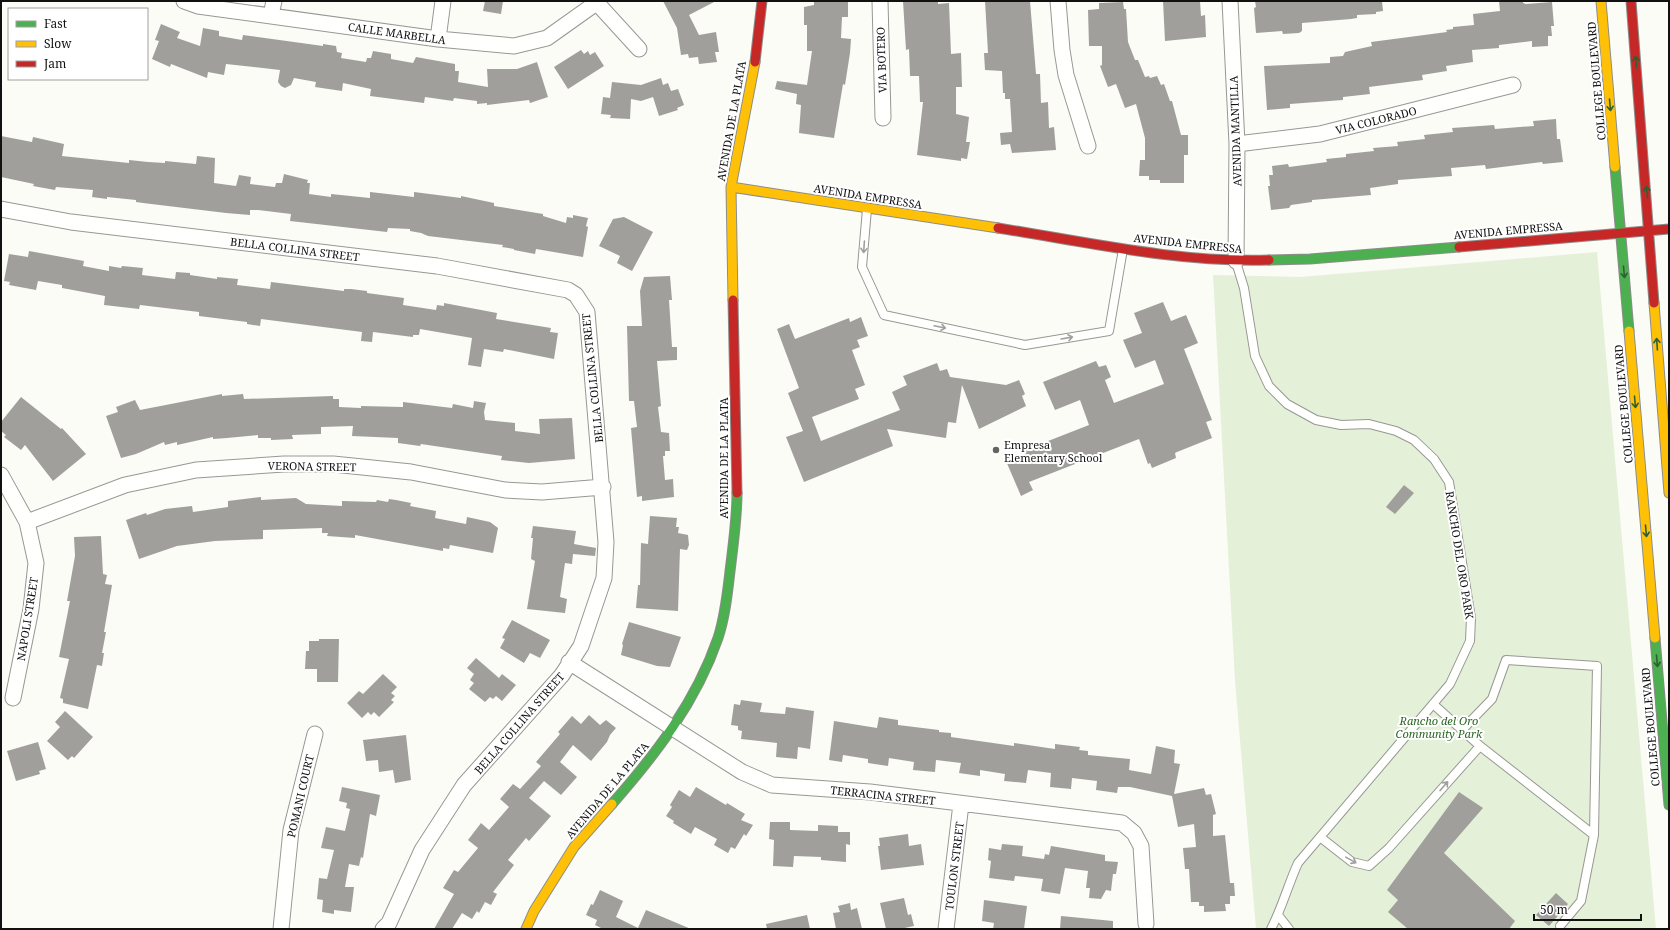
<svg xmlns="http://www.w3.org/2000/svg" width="1670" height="930" viewBox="0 0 1670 930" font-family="'Noto Serif',serif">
<rect width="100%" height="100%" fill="#fcfcf7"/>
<path fill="#e4f1d8" d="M1597 252 1656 929H1256L1235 681 1213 275 1300 277Z"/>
<path fill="#a09f9c" d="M485 1H503L501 14 483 11Z
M663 1H716L689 15 699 35 716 32 719 52H715L717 62 699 64 698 57 689 58 688 54 681 55 677 28Z
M848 1V17H842L841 38 851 39 850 53 845 85 843 84 834 138 799 133 801 105 796 104 797 94 775 89 777 81 807 85 812 51H807V25H804V7L814 5V2Z
M903 1H938V4L949 3 951 54 961 53 962 87H956V114L969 117 966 142H970L967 159 961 158V161L917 155 923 102H920L919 76H910L909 49 906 50Z
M985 1H1030L1036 74H1040L1041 103 1048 102 1049 128 1054 127 1056 150 1012 153 1010 144 1001 145 1000 133 1012 132 1010 99H1005V93H1003L1002 71 985 70 984 53H988Z
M1163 1H1200L1201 16 1205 15 1206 37 1165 41Z
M1255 1H1382L1383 11 1376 12V14L1357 15V18L1351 19 1302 23V31L1299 33 1283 34 1282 31 1256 33 1254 8 1256 7Z
M1499 1H1523V3L1526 4 1552 2 1554 26H1551L1552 36H1548V46L1532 47V41L1499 45V48L1472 50 1473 62 1446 66 1447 71 1422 75 1423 80 1369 87 1370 94 1343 97V100L1290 104V108L1267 110 1264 66 1330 63V57L1343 56 1345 52 1372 46 1371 42 1447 32 1446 30 1453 29V27L1474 25 1473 14 1500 11Z
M1123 2 1124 9H1126L1128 42 1135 60H1138L1145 77 1149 76 1150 78 1157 76 1161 85 1164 84 1170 101H1172L1181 135H1188V155H1184V183H1160V180H1149V176H1139L1140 160H1145V138L1136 104 1125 108 1116 84 1108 87 1100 66 1102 65V46H1089L1088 10 1099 9V3Z
M161 24 180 32 177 38 200 46 203 28 219 31V36L242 40 243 35 323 46V44L336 46 337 52 342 53 341 58 366 62 367 58H371L373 51 391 54V59L413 63 416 57 455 64V71H459L458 82 488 87 487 69H517L537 62 548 97 530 103 529 100 487 105V103L477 104V101L454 98 453 101 425 97 424 103 370 96 371 89 343 83 342 91 315 87 316 82 294 78 291 85 285 88 281 86 278 82 280 70 226 64 224 75 208 72 207 78 171 64 170 67 152 59 159 41 155 40Z
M581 50 584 54 588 51 590 55 595 52 604 66 568 89 554 67Z
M661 78 663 85 668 83 671 91 678 89 684 105 677 108 678 110 659 116 653 97 641 101 631 99 630 119 610 118 611 115 601 114 603 97 610 98 612 82 641 85Z
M1556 119 1557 139H1560L1563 162 1543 164 1542 162 1486 169 1485 165 1451 168 1452 176 1398 180V184L1370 188 1371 195 1312 200V202L1291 205 1289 208 1271 210 1268 186H1270L1269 175H1273L1272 166 1288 164 1289 167 1327 162 1326 159 1346 157V154L1374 151 1373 148 1398 146 1397 142 1425 139 1424 135 1453 132 1452 128 1494 125 1495 129 1534 126 1533 121Z
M1 136 32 142 33 137 64 144 62 156 129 163V160L148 162 165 163V161L196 164 197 156 215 158 214 183 236 186 239 175 251 177 250 184 275 187 276 183H282L284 174 308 180 307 183H310L309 194 331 197V194L370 198V192L414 197V192L461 198V196L494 203V206L543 214V216L566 223 567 217 573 218V215L588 218 586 226 588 227 583 257 536 249 535 254 514 250V249L502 247 503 245 428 236 421 233 410 231V229L388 228 387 232 290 221 291 214 258 210H250V215L226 213 143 203 136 202V200L107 197V199L92 197 93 190 56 187 55 190 33 186 34 184 1 177Z
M624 217 653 232 632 271 617 263 620 256 599 246 613 219Z
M29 251 84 261 83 266 109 271V266L121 268 122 266 143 268 142 275 175 279 176 272 190 273V275L217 279V277L238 279 237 285 270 289 271 282 344 291V289H351L367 291V293L404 298 403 305 436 310 437 305 444 306V303L497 313 496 319 551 328 550 332 558 333 554 359 504 349 503 352 484 349 481 367 468 365 472 338 420 329 419 335H413V337L373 332 372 342 361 341 362 332 261 319 260 326 247 324V322L199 316V312L140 305 139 309 104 305 105 296 62 288V285L38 281 36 290 9 285 10 282 4 281 9 254 28 257Z
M670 276 672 300H669L672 347H677V360L657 361 661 406 658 407 661 432 669 433 670 451H665V456H663L665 480 673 479 674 497 642 501V496L637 497 631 428 637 427 634 401H629L627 326H642L640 291 644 277Z
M1163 302 1171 321 1186 315 1198 343 1184 349 1212 420 1206 422 1212 438 1177 452 1175 453 1176 458 1152 468 1150 463 1148 464 1139 439 1029 482 1033 490 1021 496 1006 461 1022 455 1020 452 1089 425 1080 400 1055 410 1043 382 1096 361 1099 367 1106 365 1111 377 1105 380 1114 403 1164 384 1155 360 1135 368 1123 340 1142 333 1134 313Z
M861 317 868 336 857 340 860 347 852 350 865 385 855 389 859 399 812 417 821 441 900 410 892 392 907 385 903 376 937 363 940 371 947 369 950 377 1006 385 1019 380 1025 394 1022 396 1026 406 979 429 962 385 956 423 948 422 946 438 887 429 893 446 804 482 786 437 803 431 788 393 799 388 777 329 789 324 795 339 849 318 850 322Z
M222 394V396L243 394 244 399 333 396V399H339V407L361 408V406L403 407V402L452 408 453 404 473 408 474 401 486 403 484 412 485 420 515 423V431L540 434 539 419 572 418 575 459 529 463 501 460 502 456 421 444 420 446 398 443V438L352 436 353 426 321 427V434L292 435 293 439 271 440V438H258V435L227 438 213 439V437L177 445V442L165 445 164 442 136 454 121 458 106 416 118 412 116 407 135 400 140 410Z
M21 397 61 429 62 428 86 454 53 481 25 445 21 450 4 437 6 435 1 431V422Z
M1404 485 1414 493 1395 514 1386 507Z
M261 497V500L296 498 306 504 342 506V501L376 502 377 500 388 502 389 499 396 500 411 503 410 506 436 511 435 518 466 524 467 517 490 522 498 528 493 553 450 545 449 549 443 548V551L355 535V538L327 536 328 533H322V528L263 530V539L215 541 177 546 139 559 126 520 146 513 147 515 165 509 192 506 193 512 228 507V501Z
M650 516 677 518 676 527H679L678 533 688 535 689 545 687 550 680 549 678 611 636 608 638 585H640L641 543 648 544Z
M533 526 576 531 574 544 596 548 595 556 573 554 572 564 565 563 560 597 567 599 565 613 527 609 535 561 531 559 533 538H531Z
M101 536 103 574 107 575 105 584 112 585 104 632H106L102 653H104L102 666 97 665 88 709 63 703V699L60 698 69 659 59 657 70 601H67L75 556 74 537Z
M512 620 550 640 540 658 530 653 524 663 500 648 505 639 502 638Z
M629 622 681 637 670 667 657 666 621 655 623 645 622 644Z
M319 639H339L338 682H317V669H305L306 651H309V641H319Z
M476 658 499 678 502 674 516 685 502 701 496 696 493 699 490 697 485 702 469 689 474 683 470 680 474 674 467 668Z
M383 674 397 687 391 693 395 696 391 700 394 702 379 717 374 712 371 715 368 712 362 718 347 703 359 691 363 694Z
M741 700 762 703 760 712 785 714 786 707 814 711 810 749 798 747 797 759 776 757 777 743 741 739 742 731 738 730V726L731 725 734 704 740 705Z
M65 711 93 737 74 758 72 756 68 760 47 741 60 727 55 722Z
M589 715 600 725 606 720 616 728 610 735 607 742 591 761 573 745 560 762 577 777 561 795 544 781 529 798 551 816 529 841 526 838 508 860 514 865 493 892 497 894 491 905 485 902 479 913 477 911 472 919 462 913 452 929H434L454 894 443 888 454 870 458 872 478 848 468 840 481 823 489 830 509 807 500 799 513 784 520 789 541 766 536 762 560 734 558 732 572 716 581 724Z
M879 717 898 720V725L939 730V732L951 733V737L1014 746V743L1055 749V744L1080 747 1079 750 1088 751V755L1130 759 1129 770 1151 774 1156 746 1175 750 1174 763 1180 764 1174 794 1204 788 1206 795 1211 794 1216 814 1213 815V836L1225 835 1230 883H1234L1235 896H1230V904H1225L1226 911 1204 912V906H1199V902H1191L1189 869H1185L1183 848 1196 847 1194 824 1178 827 1172 796 1130 787H1118L1117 793 1096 790 1097 781 1072 778 1071 789 1050 787 1051 773 1028 770 1026 783 1004 781 1005 774 980 770V776L959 773 961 763 936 760 935 772 913 770 914 762 889 758 888 766 868 763V759L843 755 842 762 829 760 834 721 877 728Z
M406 735 411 780 395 783 393 770 379 772 378 760 366 761 363 740Z
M38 742 46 769 39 771 40 774 16 781 7 751Z
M342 787 380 795 376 816 370 814 363 858 361 857 359 866 349 864 345 887H354L351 912 334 910V914L322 912 323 900 317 899 319 878 327 879 334 850 321 848 326 827 345 831 350 809 346 808 347 803 339 801Z
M696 787 726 805 727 803 745 814 741 820 753 825 746 836 744 834 735 849 731 847 728 853 714 845 717 839 695 827 691 834 673 823 674 821 666 816 672 807 670 805 679 790 690 797Z
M1459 792 1483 808 1444 853 1515 921 1509 929H1408L1388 912 1398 900 1387 890Z
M770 822H790V830L818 831V825L838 826V832H850V845L846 844V862L821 860V857L794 856 793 867 773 866 774 840 769 839Z
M908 834 909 846 921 844 924 865 881 870 878 846H880L879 838Z
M1002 844 1023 846 1022 856 1044 859 1045 854 1049 855 1051 846 1105 855V861L1118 862 1116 874H1113L1111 891 1106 890 1101 899 1089 898 1090 888H1086L1088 871 1065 868 1060 894 1041 891 1043 879 1015 876 1014 881 989 878 991 861 988 860 989 848 1001 850Z
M600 890 623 901 616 917 638 928 646 910 691 929H603L595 925 597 920 586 915 591 904 593 905Z
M1556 893 1568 904 1549 926 1536 915Z
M904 898 908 915 911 914 914 926 900 929H886L880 903Z
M984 900 1027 906 1024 929H993L994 923 982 921Z
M850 903 851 910 857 908 862 929H836L833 913 840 912 838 906Z
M807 915 810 929H767L766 924Z
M1061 916 1113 921V929H1060Z"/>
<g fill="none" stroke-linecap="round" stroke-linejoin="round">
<defs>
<path id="lane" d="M867 209 862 267 884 315 1025 345 1109 331 1123 249
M1236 262 1244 288 1255 356 1269 386 1287 404 1316 420 1341 425 1369 424 1396 431 1414 440 1434 459 1449 482 1471 618 1470 641 1450 684 1298 863C1288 885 1282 908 1271 929
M1433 704 1480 746 1594 835 1597 666 1506 660 1492 699 1462 730
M1320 837 1352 862 1369 866 1389 848 1480 746
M1278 915 1289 929
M1560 926 1581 901 1594 835"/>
<path id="street" d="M184 1 198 6 438 39 514 46 547 38 599 1
M880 1 883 118
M1058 1 1062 50 1066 75 1088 146
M1230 1 1237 144 1236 261
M597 3 639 49
M271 15 274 1
M438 39 443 1
M1237 144 1320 134 1513 85
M1 209 71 222 437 266 568 290 576 295 587 312 606 542 604 578 581 646 562 675 464 785 422 850 389 923 383 929
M1 475 27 522 36 563 31 609 13 698
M27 522 125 485 196 470 284 464H333L411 472 505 490 542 492 603 487
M569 662 742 772 772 785 870 792 1122 823 1134 833 1141 846 1146 924
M281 929 291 830 315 734
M946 929 961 804"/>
<path id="fast" d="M1615 167 1629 331
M1269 260 1310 259 1459 247
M1655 638 1669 805
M612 804C656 754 696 702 718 638 726 614 728 587 731 563 734 539 737 516 737 493"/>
<path id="slow" d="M1601 1 1615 167
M731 187 998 228
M733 300 731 187 755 62
M1654 303 1669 493
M1629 331 1655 638
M526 929 534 911 574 847 612 804"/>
<path id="jam" d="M1631 1 1654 303
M755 62 762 1
M998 228C1087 242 1178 263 1269 260
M1459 247 1669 229
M733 300 737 493"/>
</defs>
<use href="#lane" stroke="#979795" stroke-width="10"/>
<use href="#street" stroke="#979795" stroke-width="17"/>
<use href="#fast" stroke="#8d8d8b" stroke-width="11"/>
<use href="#slow" stroke="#8d8d8b" stroke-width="11"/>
<use href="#jam" stroke="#8d8d8b" stroke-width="11"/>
<use href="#lane" stroke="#fffffe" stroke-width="8"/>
<use href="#street" stroke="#fffffe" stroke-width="15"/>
<use href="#fast" stroke="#4caf50" stroke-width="9"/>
<use href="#slow" stroke="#ffc107" stroke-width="9"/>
<use href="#jam" stroke="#c62828" stroke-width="9"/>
</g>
<defs><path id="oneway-shaft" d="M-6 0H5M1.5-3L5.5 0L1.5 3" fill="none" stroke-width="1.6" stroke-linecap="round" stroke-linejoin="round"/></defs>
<g stroke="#2e6030">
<use href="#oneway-shaft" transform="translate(1636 62) rotate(-95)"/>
<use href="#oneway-shaft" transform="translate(1610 105) rotate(85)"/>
<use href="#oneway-shaft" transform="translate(1647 192) rotate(-95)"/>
<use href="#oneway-shaft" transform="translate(1624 272) rotate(85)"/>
<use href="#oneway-shaft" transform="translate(1657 344) rotate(-94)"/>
<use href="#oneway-shaft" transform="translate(1635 402) rotate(85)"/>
<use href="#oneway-shaft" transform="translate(1646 531) rotate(85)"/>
<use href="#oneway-shaft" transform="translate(1657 661) rotate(85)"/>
</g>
<g stroke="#a0a09f">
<use href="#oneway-shaft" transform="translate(864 247) rotate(94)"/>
<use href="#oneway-shaft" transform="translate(940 327) rotate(12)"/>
<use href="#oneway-shaft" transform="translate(1067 338) rotate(-10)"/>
<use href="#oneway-shaft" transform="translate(1444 786) rotate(-49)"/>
<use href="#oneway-shaft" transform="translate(1351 860) rotate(29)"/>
</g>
<circle fill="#636362" stroke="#fff" stroke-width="1.5" cx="996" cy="450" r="4"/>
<g text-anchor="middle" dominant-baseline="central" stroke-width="4" stroke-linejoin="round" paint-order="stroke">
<g font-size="11" fill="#111" stroke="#fff">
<text transform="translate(397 33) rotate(8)">CALLE MARBELLA</text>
<text transform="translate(881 60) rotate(-92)">VIA BOTERO</text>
<text transform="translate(1596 81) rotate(-95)">COLLEGE BOULEVARD</text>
<text transform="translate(1376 120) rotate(-14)">VIA COLORADO</text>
<text transform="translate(731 121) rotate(-80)">AVENIDA DE LA PLATA</text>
<text transform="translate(1235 131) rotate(-92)">AVENIDA MANTILLA</text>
<text transform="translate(868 196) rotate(9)">AVENIDA EMPRESSA</text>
<text transform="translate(1508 230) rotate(-5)">AVENIDA EMPRESSA</text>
<text transform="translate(1188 243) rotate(6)">AVENIDA EMPRESSA</text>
<text transform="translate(295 249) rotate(7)">BELLA COLLINA STREET</text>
<text transform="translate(592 378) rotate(-96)">BELLA COLLINA STREET</text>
<text transform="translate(1623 404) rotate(-95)">COLLEGE BOULEVARD</text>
<text transform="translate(723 458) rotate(-90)">AVENIDA DE LA PLATA</text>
<text transform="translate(312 466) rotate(1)">VERONA STREET</text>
<text transform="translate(1460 555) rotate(81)">RANCHO DEL ORO PARK</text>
<text transform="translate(27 619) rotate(-81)">NAPOLI STREET</text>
<text transform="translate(519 723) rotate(-49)">BELLA COLLINA STREET</text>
<text transform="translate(1650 727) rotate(-95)">COLLEGE BOULEVARD</text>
<text transform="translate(607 790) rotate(-50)">AVENIDA DE LA PLATA</text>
<text transform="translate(883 795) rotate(6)">TERRACINA STREET</text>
<text transform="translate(300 796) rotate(-77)">POMANI COURT</text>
<text transform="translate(954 866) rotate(-83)">TOULON STREET</text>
</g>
<g font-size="11" fill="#111" stroke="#fff" text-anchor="start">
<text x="1004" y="444">Empresa<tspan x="1004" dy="13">Elementary School</tspan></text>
</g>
<g font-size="11" font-style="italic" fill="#2b6623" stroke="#fff">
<text x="1439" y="720">Rancho del Oro<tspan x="1439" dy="13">Community Park</tspan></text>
</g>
</g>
<rect width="1670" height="930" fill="none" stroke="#111111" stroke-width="4"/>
<rect x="8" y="8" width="140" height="72" fill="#ffffff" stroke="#a0a0a0"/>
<rect x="16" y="21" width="20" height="6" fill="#4caf50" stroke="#a0a0a0"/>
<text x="44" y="28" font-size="12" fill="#111111">Fast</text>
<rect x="16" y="41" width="20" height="6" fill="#ffc107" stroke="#a0a0a0"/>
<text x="44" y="48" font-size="12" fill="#111111">Slow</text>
<rect x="16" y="61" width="20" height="6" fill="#c62828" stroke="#a0a0a0"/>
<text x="44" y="68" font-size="12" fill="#111111">Jam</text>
<path d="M1534 914v6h107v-6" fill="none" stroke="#111111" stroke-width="2"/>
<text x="1540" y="914" font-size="12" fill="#111111" stroke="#ffffff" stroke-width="3" paint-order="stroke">50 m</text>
</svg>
